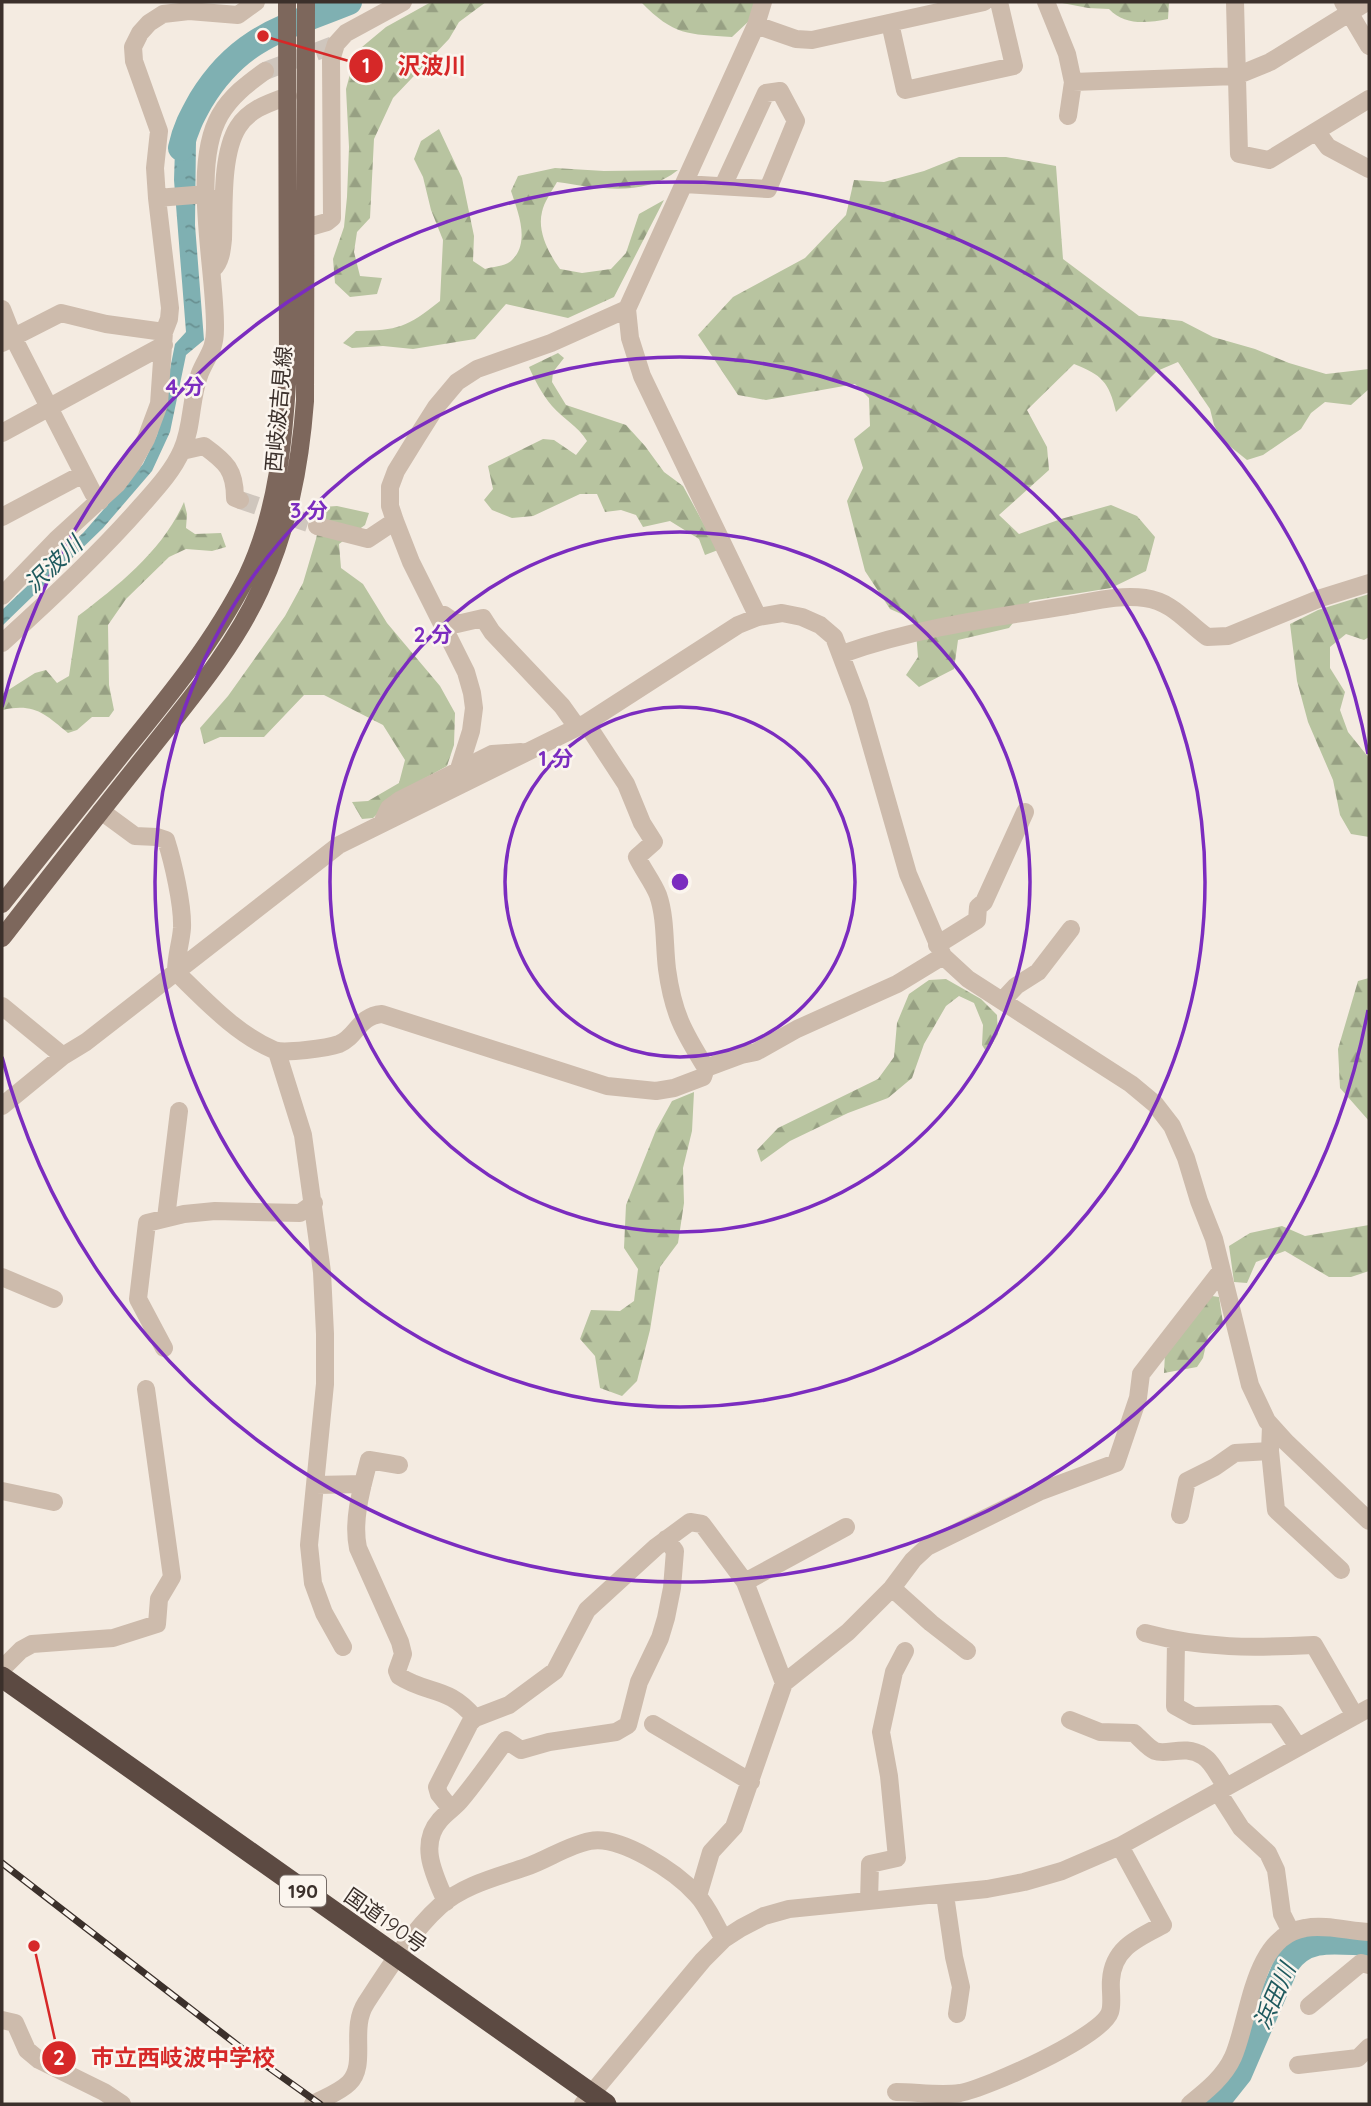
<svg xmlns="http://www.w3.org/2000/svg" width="1371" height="2106" viewBox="0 0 1371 2106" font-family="Quicksand,'Noto Sans JP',sans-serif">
<defs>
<pattern id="forest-firs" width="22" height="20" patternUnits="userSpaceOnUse" patternTransform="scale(1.75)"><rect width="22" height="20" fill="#b8c4a0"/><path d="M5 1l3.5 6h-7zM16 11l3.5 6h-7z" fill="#97a083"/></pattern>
<pattern id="water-ripples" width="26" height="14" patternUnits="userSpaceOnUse" patternTransform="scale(1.75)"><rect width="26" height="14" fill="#7fb0b2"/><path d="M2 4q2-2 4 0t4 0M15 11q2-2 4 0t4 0" fill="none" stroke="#699091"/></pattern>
</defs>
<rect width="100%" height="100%" fill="#f4ebe1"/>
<path fill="url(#forest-firs)" d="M431 2H486L459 22 449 39 393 98 374 139 370 218 357 232 354 252 360 276 382 278 377 294 350 297 335 283 333 259 344 227 347 197 349 147 346 89 356 52 386 27Z
M641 2H756L750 20 732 37C688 34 674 36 641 2Z
M1057 2H1169L1168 19C1147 23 1125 26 1109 9L1088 8Z
M439 129 462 178 474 236 473 261 485 269C492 267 506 266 511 261 531 243 518 212 511 191L518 176 555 168 604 171 678 170C643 198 598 188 557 182 552 191 544 202 542 212 537 231 549 254 560 269L582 273 611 269 626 253 639 214 664 200 614 297 568 318 506 304 475 339 413 349 383 346 352 348 343 343 356 331C399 330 406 328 440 301L443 240 431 210 423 177 414 159 421 141Z
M959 157H1006L1056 166 1063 259 1139 316 1182 321 1213 337 1255 349 1289 363 1326 374 1369 369V389L1351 405 1325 402 1311 413 1301 429 1263 455 1247 460 1222 440 1214 425 1210 409 1178 362 1157 371 1116 412C1109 382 1102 375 1074 364L1027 410 1047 447 1049 470 999 515 1019 534 1061 519 1111 505 1137 516 1155 537 1146 571 1111 588 1030 601 1009 628 958 640 954 669 919 687 906 675 918 657 915 620 890 609 865 571 847 501 863 468 854 439 870 426 869 398 855 384 766 400 738 395 698 335 733 297 805 258 846 215 854 180 884 182 924 171Z
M558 353 564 358 553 372 552 382 566 405 626 425 645 446 664 472 683 486 718 550 705 555 699 539 670 521 643 527 636 515 621 510 605 512 597 494H580L533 516 512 518 492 510 484 500 493 489 488 466 543 439 554 440 576 455 587 441C578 426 563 419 552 406 542 394 535 381 529 367Z
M184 502 187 514 186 528 195 534 221 533 226 547 212 551 186 549 169 557 126 599 108 625 109 685 114 710 109 717H92L77 730 68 733C44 713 34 703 2 710V694L35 673 46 670 57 683 69 676 78 616C119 585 163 550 184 502Z
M337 506 369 513 365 525 339 544 341 568 363 584 387 623 440 686 455 713 454 745 447 766 402 791 373 818 362 819 352 802 368 801 399 783 405 760 383 725 324 695H304L264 737H220L204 744 200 728 228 696 285 616 303 583 316 539 323 507Z
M1369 594V637L1364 640 1346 634 1330 647V668L1345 692 1340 710 1348 732 1369 758V837L1351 834 1340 815 1333 780 1308 722 1297 681 1290 624 1318 610Z
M1369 978V1121L1340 1088 1338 1049 1358 981Z
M946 979 981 999 997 1015 998 1034 987 1053 982 1045 983 1025 974 1003 959 996 946 1006 924 1044 912 1078 888 1098 848 1113 790 1141 761 1162 757 1150 778 1128 878 1079 894 1057 897 1023 909 994 929 980Z
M694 1092 692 1131 683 1168 684 1203 678 1243 660 1267 650 1330 637 1381 622 1396 600 1388 595 1356 580 1339 591 1310 620 1311 634 1301 638 1269 624 1248 626 1205 656 1130 672 1101Z
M1369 1225V1271L1351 1277H1329L1285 1251 1256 1262 1247 1283 1234 1282 1229 1246 1250 1233 1282 1226 1305 1236Z
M1212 1296 1219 1297 1223 1323 1208 1336 1203 1358 1197 1367 1164 1373 1165 1353Z"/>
<path fill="url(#water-ripples)" d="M191 114 196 137 195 225 204 340 186 355 170 432 152 471 103 528 2 626V610L84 532 143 464 157 435 175 344 186 332 174 180 175 149Z"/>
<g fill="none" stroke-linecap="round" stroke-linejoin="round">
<path stroke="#7fb0b2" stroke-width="26" d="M181 148C185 129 192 116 201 100 240 36 285 28 349 2
M1215 2104 1239 2074 1287 1963C1307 1934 1338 1942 1369 1943"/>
<path stroke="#cfc6bd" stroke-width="18" stroke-dasharray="18 9" stroke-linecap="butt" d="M265 71 336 44
M240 500 317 526"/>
<path stroke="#cdbbac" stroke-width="18" d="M1046 2 1067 54 1073 82 1068 116
M1235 2 1239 154 1269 160 1369 99
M1343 2 1369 46
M890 23 905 90 1014 66 999 2
M756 25 796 39 812 40 984 2
M1073 82 1236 76 1270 62 1367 2
M1317 132 1328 147 1369 169
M684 184 768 189 796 121 780 91 766 93 723 186
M157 198 155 168 159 131 134 61 133 47 140 33 149 23 163 14 189 11 238 15 256 2
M306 228 327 222 332 218 331 60 336 44 346 33 403 2
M213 269C221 262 222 249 223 239 224 207 221 154 238 127 249 109 269 103 288 96
M2 309 13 337 93 493 100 501
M2 343 61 313 106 324 164 332
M2 433 164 345
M182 451 204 446C226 462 235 470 235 498L240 500
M2 517 83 474
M317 526 368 539 395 521
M2 596 56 540 117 484 132 464 146 439 159 404 164 332 169 319 170 308 157 198 207 194
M438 614 444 615 457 624 483 618 492 632 562 706 577 727
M758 617 642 376 630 338 627 309 756 25 763 2
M2 643C51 599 98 555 141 506 156 489 173 471 182 450 193 426 190 398 200 373 207 356 215 350 215 329 216 270 190 167 220 115 231 96 247 84 265 71
M842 654C914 628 991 618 1066 606 1091 602 1120 594 1145 598 1173 602 1186 622 1207 637L1228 636 1321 598 1369 583
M586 723 626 784 642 823 654 842 637 857C643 870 653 882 658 895 666 918 664 945 667 969 673 1013 683 1031 706 1068
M459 769 471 731 474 708 472 693 466 672 411 562 395 521 390 506V487L396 471 417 437 436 407 457 382 477 369 551 343 627 309
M101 811 135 836 157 837 166 840C173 862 183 905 182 928 181 943 176 955 176 972 205 1000 236 1034 274 1050 284 1054 328 1048 339 1044 357 1037 358 1016 382 1014L607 1086 656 1091 674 1088 703 1077 706 1068 741 1055 756 1052 797 1029 897 984 943 956
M382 823 389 808 400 800 492 754 521 752
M937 945 977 920 978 907 984 902 1025 812
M1002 1001 1016 986 1038 972 1071 929
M2 1006 63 1056
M277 1052 303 1135 322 1272 325 1334V1384L309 1545 313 1583 324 1613 343 1647
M2 1106 63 1056 86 1042 339 845 586 723 738 625 758 617 782 613 802 617 820 625 834 637 859 703 908 874 943 956 968 979 1131 1084 1155 1104 1172 1126 1186 1158 1199 1201 1214 1239 1250 1385 1267 1421 1286 1442 1369 1521
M166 1218 179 1111
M2 1277 54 1299
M164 1348 138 1299 147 1223 184 1214 215 1211 300 1213 314 1203
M1271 1426 1270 1451 1276 1510 1341 1570
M399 1465 369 1460C362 1487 352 1520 358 1548L400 1642 403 1654 397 1671 399 1676C428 1695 448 1685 475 1718
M316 1485 363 1484
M2 1491 54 1502
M1180 1515 1187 1481 1215 1467 1235 1453 1270 1451
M745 1582 846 1527
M892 1588 931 1623 967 1651
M1145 1633C1205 1649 1253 1648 1314 1645L1355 1716
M1176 1641 1175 1706 1193 1716 1276 1714 1298 1747
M2 1669 21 1650 32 1644 113 1638 157 1624 159 1599 172 1577 146 1389
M1070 1720 1100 1732 1134 1733C1141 1739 1148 1748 1155 1751 1167 1756 1185 1744 1203 1756 1213 1762 1219 1778 1226 1786
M653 1724 751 1782
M1218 1792 1241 1828 1268 1853 1276 1870 1282 1914 1291 1932
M451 1809 439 1794 437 1787 470 1723 475 1718 509 1705 555 1671 587 1610 656 1547 690 1522 702 1524 745 1582 784 1683
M945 1895 954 1957 961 1987 957 2014
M698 1896 711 1852 734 1827 784 1683 848 1632 892 1588 913 1560 927 1547 1041 1491 1116 1463 1138 1398 1141 1374 1221 1271
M869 1901 870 1864 897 1858 889 1776 881 1732 894 1672 905 1651
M446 1902C435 1876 418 1845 440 1820 446 1813 454 1808 460 1801 476 1782 491 1760 506 1740L521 1750 549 1742 616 1732 628 1725 639 1682 660 1638 666 1618 672 1588 675 1551 666 1539
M1309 2006 1361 1963 1369 1965
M2 2020 15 2023 27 2050 39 2060 104 2092 122 2104
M1298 2065 1358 2058 1369 2047
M896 2092C916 2092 940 2096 960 2093 987 2088 1102 2037 1110 2012 1113 2003 1110 1990 1111 1980 1113 1948 1138 1938 1163 1925L1120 1846
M313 2104C324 2098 340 2092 349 2083 368 2064 349 2029 366 2003 387 1971 412 1931 440 1906 463 1885 497 1877 526 1867 547 1860 568 1845 590 1841 621 1835 676 1872 696 1894 708 1906 715 1925 724 1939
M583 2104 703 1960 724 1939 741 1928 764 1916 789 1909 987 1889 1024 1882 1062 1871 1120 1846 1369 1708
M1190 2104C1206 2091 1224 2077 1233 2057 1250 2019 1252 1936 1305 1928 1325 1924 1349 1931 1369 1932"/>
<path stroke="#7d675c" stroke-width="18" d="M2 904C43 852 84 801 125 750 170 695 215 640 247 576 278 511 284 438 288 368L287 2
M2 938C51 875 99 813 149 751 189 700 233 649 260 590 288 529 300 467 305 401L306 2"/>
<path stroke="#5c4a42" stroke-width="21" d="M2 1677 606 2104"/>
<defs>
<path id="rail" d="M2 1863 240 2047 320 2104"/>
</defs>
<use href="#rail" stroke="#3b302b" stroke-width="7"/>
<use href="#rail" stroke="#fbf5ee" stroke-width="4.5" stroke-dasharray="13" stroke-linecap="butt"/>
</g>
<g fill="none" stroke="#7b2cbf" stroke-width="3.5">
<circle cx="680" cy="882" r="175"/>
<circle cx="680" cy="882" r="350"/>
<circle cx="680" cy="882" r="525"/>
<path d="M1368 1010A700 700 0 0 1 2 1057M2 707A700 700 0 0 1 1368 754"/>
</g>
<g text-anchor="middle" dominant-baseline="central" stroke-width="5" stroke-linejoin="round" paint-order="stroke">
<rect fill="#fbf5ee" stroke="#756b66" stroke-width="2" x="280" y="1875.5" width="46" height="31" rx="5"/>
<g font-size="19" font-weight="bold" fill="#3b302b">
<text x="303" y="1891">190</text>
</g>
<g font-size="21" fill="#3b302b" stroke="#fbf5ee">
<text transform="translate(278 409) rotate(-85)">西岐波吉見線</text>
<text transform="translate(386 1920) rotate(35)">国道190号</text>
</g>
<g font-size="23" font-style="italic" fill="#1f5a5e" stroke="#fbf5ee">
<text transform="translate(53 564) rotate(-44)">沢波川</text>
<text transform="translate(1274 1996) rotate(-66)">浜田川</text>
</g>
</g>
<circle cx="680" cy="882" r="10" fill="#7b2cbf" stroke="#fbf5ee" stroke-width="3.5"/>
<g font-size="21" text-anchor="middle" font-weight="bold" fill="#7b2cbf" stroke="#fbf5ee" stroke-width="5" stroke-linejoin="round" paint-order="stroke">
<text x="185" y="394">4 分</text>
<text x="309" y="518">3 分</text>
<text x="433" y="642">2 分</text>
<text x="556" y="766">1 分</text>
</g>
<path fill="none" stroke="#d62828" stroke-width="2.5" d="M263 36L366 66M34 1946L59 2058"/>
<g fill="#d62828" stroke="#fbf5ee" stroke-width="2.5">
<circle cx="263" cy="36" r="7"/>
<circle cx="34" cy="1946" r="7"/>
<circle cx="366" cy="66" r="18"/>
<circle cx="59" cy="2058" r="18"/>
</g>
<g font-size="21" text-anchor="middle" font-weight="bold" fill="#fff">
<text x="366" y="73">1</text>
<text x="59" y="2065">2</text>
</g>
<g font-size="23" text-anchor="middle" font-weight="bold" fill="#d62828" stroke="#fbf5ee" stroke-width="5" stroke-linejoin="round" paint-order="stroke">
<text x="432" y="74">沢波川</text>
<text x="183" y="2066">市立西岐波中学校</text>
</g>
<rect width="1371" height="2106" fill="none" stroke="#3b302b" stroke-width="7"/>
</svg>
